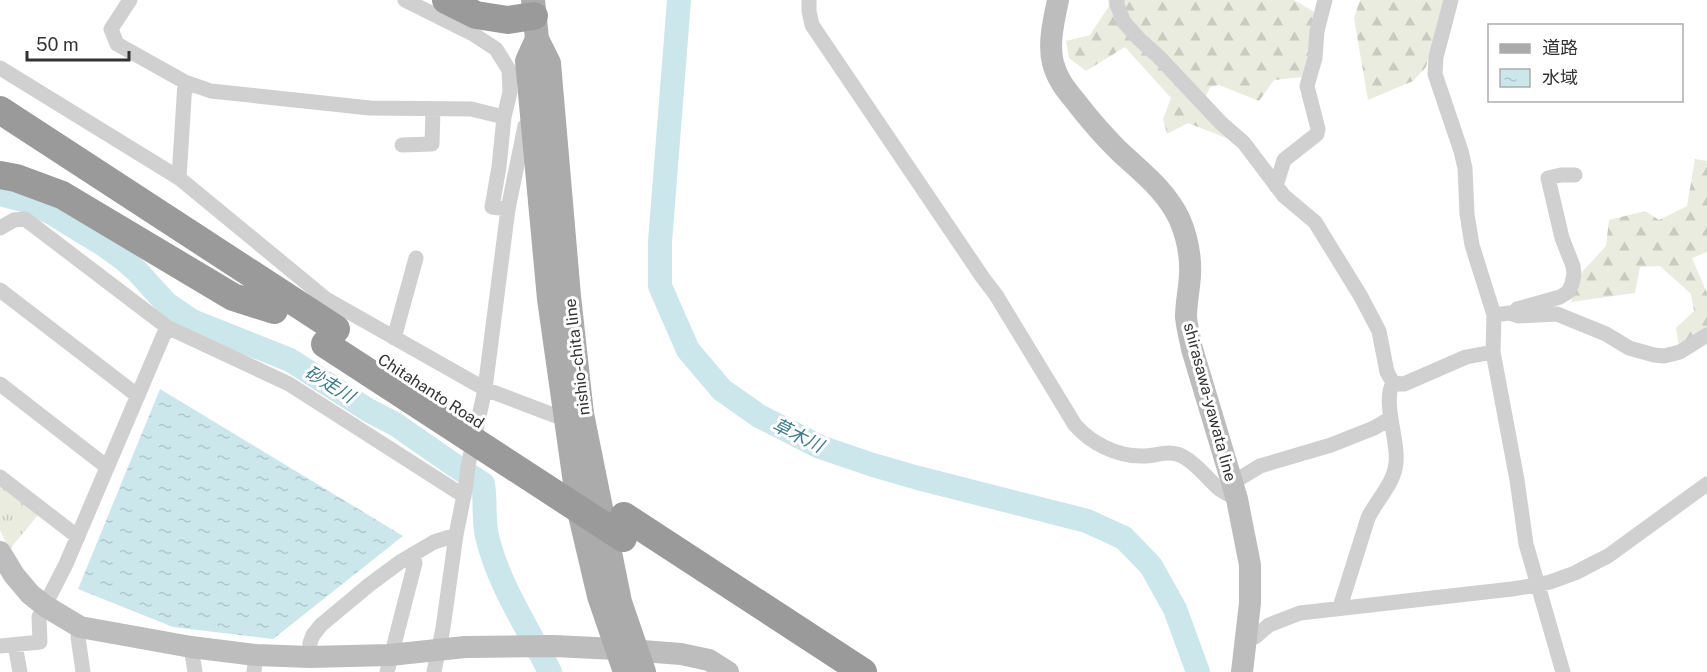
<svg xmlns="http://www.w3.org/2000/svg" width="1707" height="672" viewBox="0 0 1707 672" font-family="'Public Sans','Noto Sans JP',sans-serif">
<defs>
<pattern id="forest-firs" width="22" height="20" patternUnits="userSpaceOnUse" patternTransform="scale(1.5)"><rect width="22" height="20" fill="#e9ecde"/><path d="M5 1l3.5 6h-7zM16 11l3.5 6h-7z" fill="#c8cbbf"/></pattern>
<pattern id="park-tufts" width="24" height="20" patternUnits="userSpaceOnUse" patternTransform="scale(1.5)"><rect width="24" height="20" fill="#e9ecde"/><path d="M3 7l-1-3M5 7V3M7 7l1-3M15 17l-1-3M17 17v-4M19 17l1-3" fill="none" stroke="#c8cbbf"/></pattern>
<pattern id="water-ripples" width="26" height="14" patternUnits="userSpaceOnUse" patternTransform="scale(1.5)"><rect width="26" height="14" fill="#cbe7ec"/><path d="M2 4q2-2 4 0t4 0M15 11q2-2 4 0t4 0" fill="none" stroke="#afc7cb"/></pattern>
</defs>
<rect width="100%" height="100%" fill="#fff"/>
<path fill="url(#forest-firs)" d="M1108 0H1294L1318 14 1303 77 1274 80 1259 101 1219 85 1210 87 1200 109 1234 141 1188 123 1167 134 1163 119 1171 98 1125 47 1086 71 1069 58 1066 41 1090 35 1109 6Z
M1360 0H1445L1426 67 1413 81 1368 100 1354 18Z
M1695 159 1707 161V252L1692 258 1707 293V328L1679 346 1676 328 1694 311 1691 294 1660 266 1640 267 1635 293 1571 302 1583 271 1606 246 1609 220 1645 211 1659 220 1687 206Z"/>
<path fill="url(#park-tufts)" d="M0 485 38 515 9 550 0 530Z"/>
<path fill="url(#water-ripples)" d="M160 389 403 536 273 639 173 627 78 589Z"/>
<g fill="none" stroke-linecap="round" stroke-linejoin="round">
<path stroke="#cbe7ec" stroke-width="24" d="M679 0 660 242V286L688 350 722 390 759 416 820 447 873 465 918 478 1087 521 1124 538 1151 566 1175 609 1198 672
M0 194 26 201 50 212 104 245 122 258 137 271 166 303 192 321 290 360 368 410 395 424 454 465 483 484C486 501 483 519 487 536 498 584 528 628 550 672"/>
<path stroke="#d0d0d0" stroke-width="15" d="M130 0 111 29 117 44 185 82 211 91 370 108 471 109 504 117 499 167 492 207 508 209
M405 0 473 34 496 49 509 70 510 92 504 117
M809 0V11L812 25 983 278 996 295 1075 425C1091 443 1116 456 1141 456 1155 457 1167 449 1182 456 1195 462 1206 477 1217 487 1222 492 1230 495 1237 499
M1117 0V5L1124 22 1139 39 1159 57 1221 123 1244 143 1284 196 1315 222 1360 295 1379 331 1387 372 1393 383 1404 384 1466 357 1493 352
M1451 0 1436 57 1435 74 1461 151 1465 168 1467 214 1472 245 1494 315 1493 352 1517 480 1526 544 1563 672
M0 68 179 178 326 299 485 389 556 416 566 418
M402 145 432 144 433 109
M179 178 185 82
M1276 186 1284 160 1317 134 1318 129 1307 86 1315 58 1317 31 1325 0
M0 228 14 220 25 219 167 327 289 384 464 496
M0 290 138 396
M1517 309 1560 297 1568 292 1572 284 1574 274 1573 266 1562 238 1548 178 1561 175H1575
M1494 315 1509 313 1518 316 1557 314 1606 334 1629 348 1654 355 1664 356 1680 352 1707 335
M394 338 416 258
M0 384 107 467
M0 477 78 537
M1232 483 1260 466 1331 445 1374 428 1391 418
M1340 607 1368 518C1377 499 1394 484 1396 463 1399 442 1382 402 1393 383
M80 627 78 637 83 672
M1246 639 1255 637 1269 625 1300 613 1512 589 1537 585 1550 582 1575 573 1594 563 1608 556 1707 484
M15 645 20 672
M0 646 40 642 39 617 66 564 167 327
M191 647 195 672
M310 657V643L313 635 321 625 369 585 400 562 434 542 456 535
M254 672 256 655
M387 672 415 563 413 554
M434 672 443 628 456 535 466 485 468 466 485 389 508 209 525 126"/>
<path stroke="#bdbdbd" stroke-width="22" d="M1058 0C1054 19 1048 44 1053 63 1057 79 1066 90 1076 102 1089 119 1103 135 1118 150 1141 172 1165 189 1179 218 1187 236 1191 257 1190 276 1189 290 1186 304 1186 317 1187 328 1190 338 1192 349L1237 499 1250 565V603L1242 672
M0 552 14 575 30 594 45 606 80 627 191 647 256 655 310 657 390 655 465 647 554 646 616 649 681 654 709 660 728 672"/>
<path stroke="#ababab" stroke-width="24" d="M533 0 537 39 549 63 569 296 582 414 620 602 644 672
M537 39 527 61 549 299 579 511 599 596 625 672"/>
<path stroke="#9a9a9a" stroke-width="28" d="M446 0 476 15 508 20 534 16
M0 110 336 329
M0 175 16 178 62 195 233 297 274 310
M624 516 863 672"/>
<path stroke="#9a9a9a" stroke-width="28" d="M325 344 623 538"/>
</g>
<g text-anchor="middle" dominant-baseline="central" stroke-width="6" stroke-linejoin="round" paint-order="stroke">
<g font-size="16" fill="#333" stroke="#fff">
<text transform="translate(577 357) rotate(-97)">nishio-chita line</text>
<text transform="translate(431 391) rotate(33)">Chitahanto Road</text>
<text transform="translate(1210 402) rotate(75)">shirasawa-yawata line</text>
</g>
<g font-size="18" font-style="italic" fill="#3a7c8a" stroke="#fff">
<text transform="translate(330 384) rotate(31)">砂走川</text>
<text transform="translate(798 435) rotate(26)">草木川</text>
</g>
</g>
<rect x="1488" y="24" width="195" height="78" fill="#ffffff" stroke="#adadad" stroke-width="1.5"/>
<rect x="1500" y="44" width="30" height="9" fill="#ababab" stroke="#adadad" stroke-width="1.5"/>
<text x="1542" y="54" font-size="18" fill="#333333">道路</text>
<rect x="1500" y="69" width="30" height="18" fill="url(#water-ripples)" stroke="#adadad" stroke-width="1.5"/>
<text x="1542" y="84" font-size="18" fill="#333333">水域</text>
<path d="M27 51v9h102v-9" fill="none" stroke="#333333" stroke-width="3"/>
<text x="36" y="51" font-size="18" fill="#333333" stroke="#ffffff" stroke-width="4.5" paint-order="stroke">50 m</text>
</svg>
